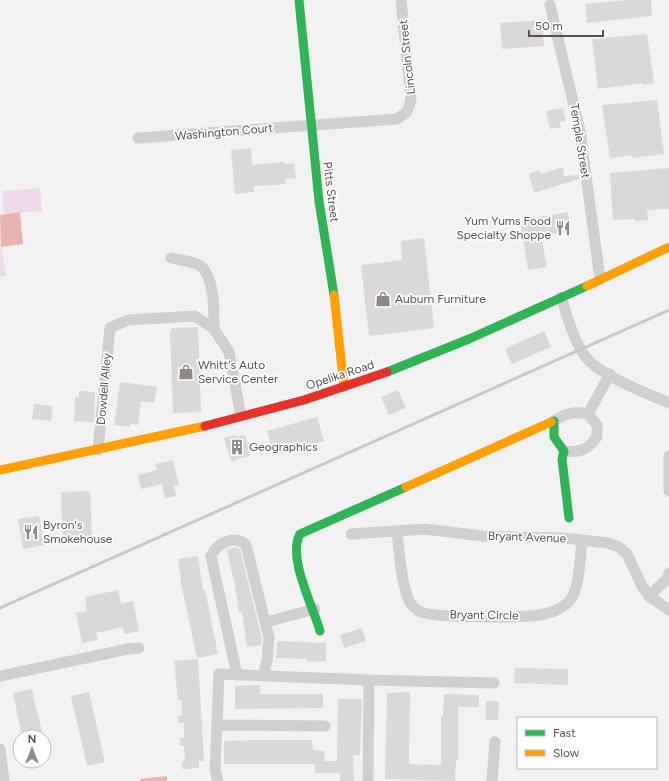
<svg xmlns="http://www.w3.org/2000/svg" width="669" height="781" viewBox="0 0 669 781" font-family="Figtree,sans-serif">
<rect width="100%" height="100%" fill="#f2f2f2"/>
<path fill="#efd9ea" d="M40 188 42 211 4 214 2 191Z
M0 239 6 276 0 277Z"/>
<path fill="#e9b3b1" d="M20 212 23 244 1 247 0 215Z
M167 776V781H141L140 779Z"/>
<path fill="#dad9d8" d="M628 0H651L652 16 587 23 585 4Z
M542 20 544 46 502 49 500 23Z
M647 34 654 83 643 85V83L598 89 592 39Z
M657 100 664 154 632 158V155L610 158 602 105Z
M563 108 566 121 560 122 561 127 550 129 546 111Z
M251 148 252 165 284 162V164L294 163 296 178 285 179 286 184 254 186V192L235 194 231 150Z
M563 167 564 176 579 175V179L534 193 529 174 539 170 541 174Z
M669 168V209L647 210 648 220 635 221 634 219 613 220 610 173Z
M568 212 571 231 541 236 547 267 528 270 520 220Z
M424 238 434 328 369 336 361 265 402 260 401 241Z
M198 327 201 412 173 413 170 332 172 328Z
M544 331 551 347 512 364 505 349Z
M120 382 157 387 154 403 141 401 138 425 130 424V427L114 425Z
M398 390 406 408 389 415 381 397Z
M79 391 95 392 94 422 74 421 75 397H79Z
M34 404 53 406 51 421 32 419Z
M317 417 324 441 274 455 267 431Z
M235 435 236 437 245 435 250 456 231 461 224 438Z
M173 460 179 485 174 486 176 496 165 498 162 484 141 489 138 475 157 470 155 464Z
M90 491 92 541 63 542 61 492Z
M39 516 44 545 23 549 18 519Z
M236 547 240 549 262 639 261 645 247 647 242 612 239 613 234 578H233L227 550Z
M198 556 203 590H205L218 654 197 658 182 588 178 559Z
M118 590 121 604 133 601 139 631 124 634 123 627 96 633 98 640 82 643 76 613 87 611 85 597Z
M362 628 366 641 344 648 340 635Z
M277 641 326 643V661L307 662V659L276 658Z
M198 659 204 761H199V768L182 769V761H185L184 746H180V738H184V723H179L178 716 182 715V700H178L174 661Z
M515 668 568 669V685L514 683Z
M260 685V694H323V708L235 709V686Z
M32 689 37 714 38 713 43 737H22L13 693Z
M89 692 105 762 87 766 71 696Z
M410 692 409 764 441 765V716H443L444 694 479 695V707H458V760H456L455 781 385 779 387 693Z
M338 699H362L360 755H353L354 781H340V773H315V764H224V741L254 740H312L313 750 324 751 325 761H337Z
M486 701H499L498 720H486Z"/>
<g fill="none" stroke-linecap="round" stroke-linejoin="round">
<path stroke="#d2cfce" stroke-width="11" d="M550 5 580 131 600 279
M138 138 397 119 407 112 411 100 401 0
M171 258C179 260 192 261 199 265 215 275 214 312 214 329
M561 297C567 315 574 343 586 357 599 375 648 394 669 403
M588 414 610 374
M554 421C566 413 574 411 588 414L597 425V437C587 450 580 453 564 451
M98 450 110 328 128 320 195 316 214 329 229 352 241 416
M669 456V491
M397 531C399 547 401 592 412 605 413 607 418 611 421 612 435 618 522 618 539 615 550 613 564 609 571 599 580 586 580 555 582 540
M351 534 425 529 482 536 564 538 608 543 619 547 627 554 642 586 649 596 669 610
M649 596 668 578 669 573
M266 622 315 609
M237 675 211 556C217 543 235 534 246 545L269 638 267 661 263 675
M0 676 128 649 139 648
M217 725 325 726
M0 749 4 781
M218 781 215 770 219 674 369 680
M368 781 369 680 494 683
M492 781 495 742"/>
<path stroke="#30b455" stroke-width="9" d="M299 0 319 201 334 295
M387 372 469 339 587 286
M551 422 554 421V437L564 451 562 459 569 518
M320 631C313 606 287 557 300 534L406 487"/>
<path stroke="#ff9f0a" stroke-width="9" d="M587 286 669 247
M334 295 344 387
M0 470 205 426
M406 487 551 422"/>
<path stroke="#e5322d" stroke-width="9" d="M205 426 304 400 387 372"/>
<path stroke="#cbc9c8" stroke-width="3" d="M0 608 669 310"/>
</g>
<defs>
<symbol id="restaurant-bare" viewBox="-9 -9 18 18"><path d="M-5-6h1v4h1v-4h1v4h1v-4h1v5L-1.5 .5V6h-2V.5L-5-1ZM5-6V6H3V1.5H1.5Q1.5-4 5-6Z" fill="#918985" stroke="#fff" stroke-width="2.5" paint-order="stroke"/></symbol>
<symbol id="shop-bare" viewBox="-9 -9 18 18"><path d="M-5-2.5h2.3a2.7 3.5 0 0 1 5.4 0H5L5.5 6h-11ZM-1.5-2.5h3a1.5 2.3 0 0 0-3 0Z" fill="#918985" stroke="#fff" stroke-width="2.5" paint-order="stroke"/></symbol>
<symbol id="building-bare" viewBox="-9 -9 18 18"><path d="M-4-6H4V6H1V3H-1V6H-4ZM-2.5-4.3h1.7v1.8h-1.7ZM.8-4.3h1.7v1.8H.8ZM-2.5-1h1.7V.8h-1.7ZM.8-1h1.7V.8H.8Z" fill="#918985" stroke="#fff" stroke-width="2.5" paint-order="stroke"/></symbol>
</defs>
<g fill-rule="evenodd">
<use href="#restaurant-bare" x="552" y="217" width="22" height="22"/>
<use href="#shop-bare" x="372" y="288" width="22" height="22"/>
<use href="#shop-bare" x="175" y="361" width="22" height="22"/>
<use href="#building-bare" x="226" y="436" width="22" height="22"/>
<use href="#restaurant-bare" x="20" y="521" width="22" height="22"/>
</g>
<g text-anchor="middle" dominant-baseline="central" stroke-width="3.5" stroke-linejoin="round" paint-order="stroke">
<g font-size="12" fill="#5d504a" stroke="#fff">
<text transform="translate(407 57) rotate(-96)">Lincoln Street</text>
<text transform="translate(224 132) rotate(-5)">Washington Court</text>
<text transform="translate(580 141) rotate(81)">Temple Street</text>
<text transform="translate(331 192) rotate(83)">Pitts Street</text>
<text transform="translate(340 375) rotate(-18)">Opelika Road</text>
<text transform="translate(104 389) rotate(-85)">Dowdell Alley</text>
<text transform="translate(527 537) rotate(2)">Bryant Avenue</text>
<text transform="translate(484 615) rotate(1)">Bryant Circle</text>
</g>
<g font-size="12" fill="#5d504a" stroke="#fff" text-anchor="start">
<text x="551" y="221" text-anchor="end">Yum Yums Food<tspan x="551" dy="14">Specialty Shoppe</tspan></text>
<text x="395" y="299">Auburn Furniture</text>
<text x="198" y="365">Whitt's Auto<tspan x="198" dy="14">Service Center</tspan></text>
<text x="249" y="447">Geographics</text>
<text x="43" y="525">Byron's<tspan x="43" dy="14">Smokehouse</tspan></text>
</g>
</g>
<rect x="517" y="717" width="140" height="52" fill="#ffffff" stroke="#beb9b7"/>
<rect x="525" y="730" width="20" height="6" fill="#30b455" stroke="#beb9b7"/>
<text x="553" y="737" font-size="12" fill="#5d504a">Fast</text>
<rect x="525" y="750" width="20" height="6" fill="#ff9f0a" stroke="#beb9b7"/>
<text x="553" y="757" font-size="12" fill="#5d504a">Slow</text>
<g transform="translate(32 749)"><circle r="19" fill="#ffffff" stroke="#beb9b7"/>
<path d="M0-3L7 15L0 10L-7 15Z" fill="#918985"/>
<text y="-6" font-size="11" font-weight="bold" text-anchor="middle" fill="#5d504a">N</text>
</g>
<path d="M529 30v6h74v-6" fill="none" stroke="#5d504a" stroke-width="2"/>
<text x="535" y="30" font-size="12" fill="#5d504a" stroke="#ffffff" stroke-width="3" paint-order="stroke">50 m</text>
</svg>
